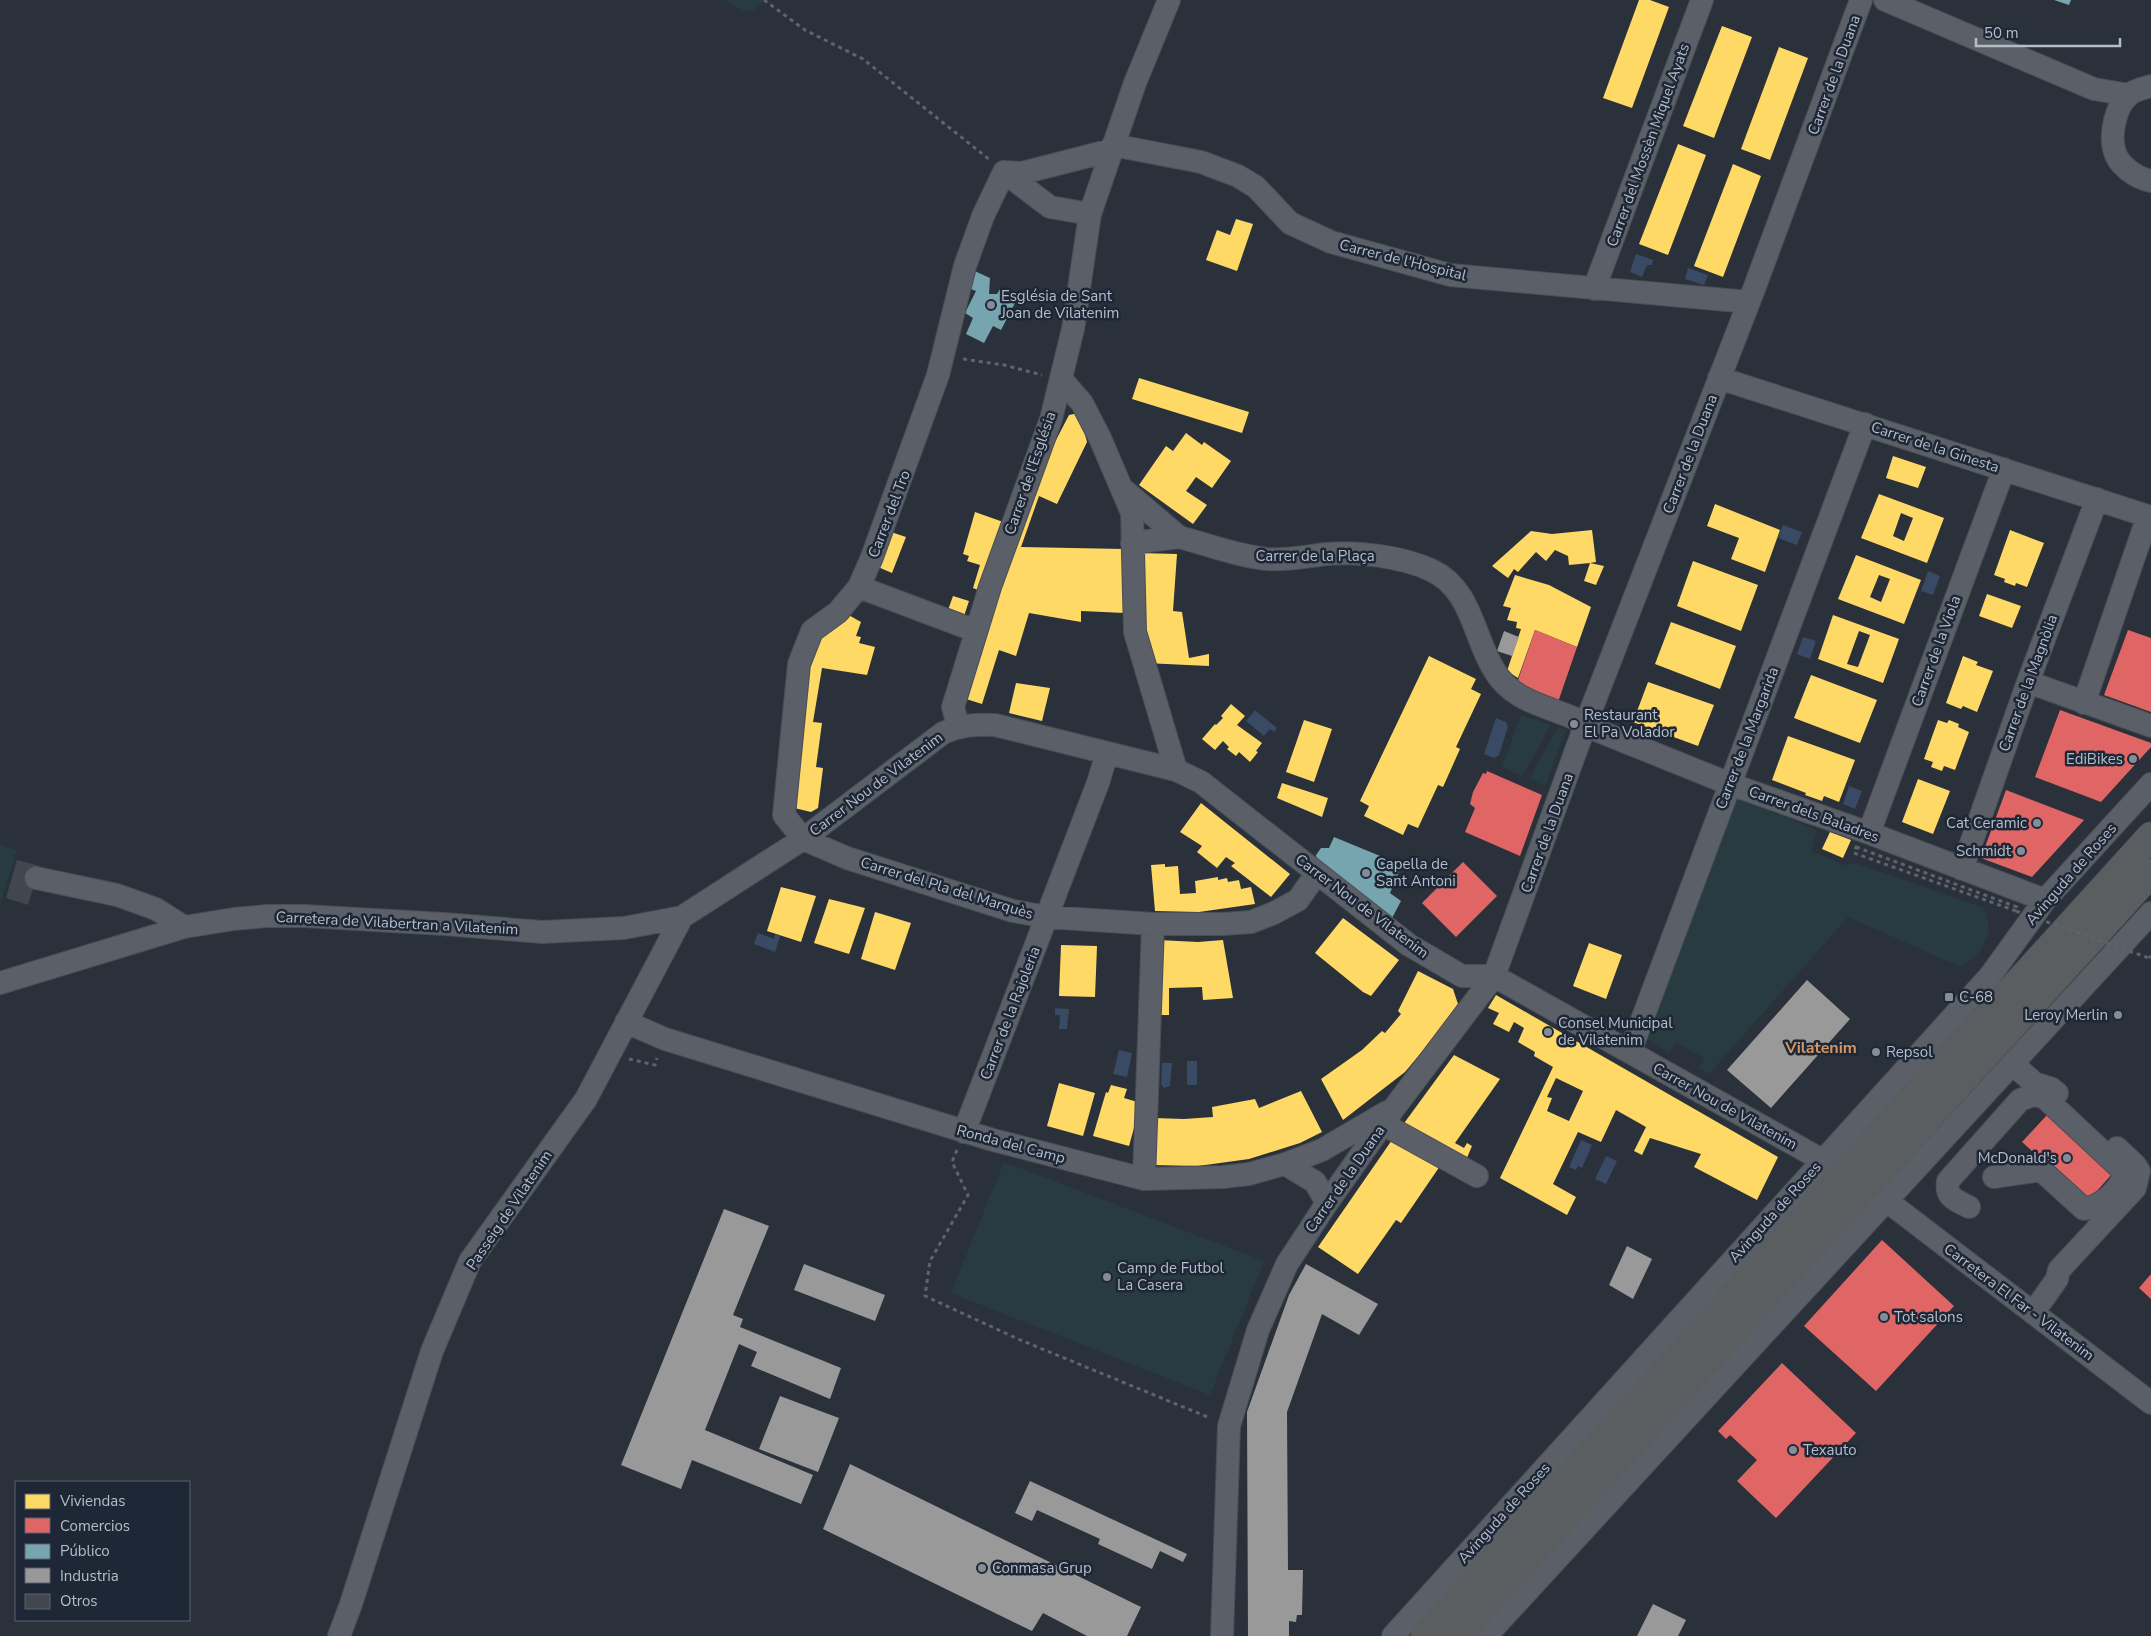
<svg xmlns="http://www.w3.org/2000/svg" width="2151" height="1636" viewBox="0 0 2151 1636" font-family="'Nunito Sans',sans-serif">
<rect width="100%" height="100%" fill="#2b313a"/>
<path fill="#283b40" d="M725 0H764L756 9 746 12Z
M1521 715 1551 725 1522 776 1502 767Z
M1558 727 1566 730 1545 786 1529 779Z
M1734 797 1817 830 1811 851 1845 865 1855 863 1984 908C1995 932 1984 954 1961 967L1848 917 1709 1074 1698 1068 1704 1058 1676 1042 1669 1053 1643 1036Z
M0 845 17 850 0 905Z
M1004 1162 1264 1261 1210 1395 951 1293Z"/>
<path fill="#394a65" d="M1636 254 1653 260 1652 265H1647L1642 277 1630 272Z
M1688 268 1708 275 1704 285 1685 279Z
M1783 525 1802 532 1797 545 1778 538Z
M1928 571 1940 576 1933 595 1921 591Z
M1803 637 1816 641 1810 659 1797 654Z
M1255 710 1277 728 1274 732 1270 729 1264 736 1246 721Z
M1496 718 1506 722 1508 727 1499 755 1494 758 1484 754Z
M1849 786 1862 791 1855 809 1843 804Z
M758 933 774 939 775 934 780 936 775 952 754 944Z
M1055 1008 1069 1009 1067 1029H1059L1060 1015H1055Z
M1119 1050 1132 1053 1127 1077 1113 1074Z
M1187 1061H1197V1085H1187Z
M1162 1063H1172L1170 1086 1164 1088 1161 1084Z
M1581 1140 1592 1145 1582 1168 1578 1166 1576 1170 1569 1167Z
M1606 1156 1617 1161 1606 1184 1595 1179Z"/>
<path fill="#ffd966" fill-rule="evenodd" d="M1639 0H1650L1669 7 1632 108 1603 98Z
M1722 26 1752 37 1714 138 1683 126Z
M1779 47 1808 58 1770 160 1741 149Z
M1678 144 1706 155 1668 255 1639 244Z
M1733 164 1761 176 1723 277 1694 266Z
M1236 219 1253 224 1237 271 1206 260 1217 230 1230 235Z
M1139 378 1249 412 1242 433 1132 399Z
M1079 413 1087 442 1057 504 1039 496 1021 547 1123 549 1125 613 1081 611V622L1029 613 1016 656 999 650 982 704 966 699 1030 490 1069 415Z
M1186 433 1202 445 1204 442 1231 461 1212 488 1196 477 1186 491 1207 505 1193 524 1139 485 1166 446 1173 451Z
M1893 456 1926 467 1918 488 1886 478Z
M1879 494 1944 518 1927 563 1861 538ZM1901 513 1913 518 1904 541 1893 536Z
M1715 504 1780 530 1765 572 1731 559 1739 538 1707 526Z
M975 512 1006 523 983 592 973 588 980 565 967 561 969 556 963 554Z
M1592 530 1596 562 1590 563 1604 566 1596 585 1584 581 1590 563 1569 565 1568 556 1555 550 1546 561 1536 552 1518 572 1514 569 1508 578 1492 566 1531 531 1552 534Z
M2010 530 2044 543 2027 587 2016 583 2015 586 2004 582 2005 579 1994 575Z
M891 532 906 537 892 573 878 567Z
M1139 553 1177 554 1173 611 1182 612 1189 658 1209 654V666L1145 663Z
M1856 555 1921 580 1904 624 1838 599ZM1879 575 1890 579 1881 602 1870 597Z
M1693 561 1758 585 1741 631 1677 606Z
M1515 575 1549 585 1591 607 1577 647 1535 630 1518 678 1507 671 1521 629 1516 628 1517 622 1507 620 1511 608 1503 606Z
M1987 594 2021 606 2012 628 1979 616Z
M953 596 969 601 964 616 948 610Z
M845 613 861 622 856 636 861 637 859 643 875 647 867 675 822 668 813 722 822 723 816 767 823 768 818 808 811 812 790 807 813 639Z
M1833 615 1899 639 1883 683 1818 659ZM1859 631 1870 635 1858 667 1847 664Z
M1671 622 1736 646 1720 689 1655 664Z
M1429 656 1476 679 1471 689 1481 694 1456 747 1460 749 1443 787 1438 785 1418 828 1408 824 1403 835 1364 816 1369 806 1360 801Z
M1963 656 1978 662 1976 665 1993 671 1977 712 1963 706 1961 709 1946 703Z
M1811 675 1877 700 1860 743 1794 718Z
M1648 682 1714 705 1698 746 1633 722Z
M1016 683 1050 688 1042 721 1009 713Z
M1231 704 1245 716 1237 725 1262 743 1256 751 1258 752 1250 762 1239 752 1236 756 1227 749 1229 747 1223 741 1215 750 1202 739 1215 724 1216 725 1223 718 1221 716Z
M1304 720 1332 729 1314 782 1286 772Z
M1938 720 1947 723 1949 720 1959 724 1958 727 1969 732 1955 770 1944 766 1942 771 1931 767 1933 762 1924 759Z
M1788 736 1855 760 1839 802 1824 796 1822 801 1805 795 1806 793 1772 780Z
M1918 779 1950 791 1933 834 1902 822Z
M1282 783 1328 798 1322 817 1277 798Z
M1201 803 1290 874 1271 897 1231 866 1235 863 1226 857 1217 868 1197 852 1202 846 1180 832Z
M1830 832 1851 840 1843 858 1822 849Z
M1165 864V867L1178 866 1180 894 1196 893 1195 881 1218 877V880L1227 878 1228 882 1239 880 1241 889 1251 887 1255 904 1199 912 1155 911 1151 865Z
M781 887 816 896 801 942 767 931Z
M829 899 865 908 849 954 814 943Z
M875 912 911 923 895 970 861 959Z
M1343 918 1399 960 1371 996 1363 992 1315 953Z
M1158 940 1198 942 1223 940 1233 998 1203 1000 1202 987 1169 988V1015H1159Z
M1589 943 1622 955 1606 999 1573 986Z
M1061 945 1097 946 1095 997 1059 996Z
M1418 971 1453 989 1458 1004 1436 1035 1405 1072 1343 1120 1321 1079 1362 1050 1382 1031 1385 1033 1401 1014 1398 1011Z
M1496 995 1778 1157 1757 1200 1694 1167 1701 1154 1650 1138 1642 1155 1634 1151 1646 1127 1616 1110 1601 1142 1578 1132 1553 1184 1576 1197 1567 1215 1500 1178 1553 1067 1534 1056 1535 1052 1518 1042 1524 1028 1514 1022 1509 1032 1493 1024 1499 1013 1488 1008ZM1556 1078 1583 1091 1569 1121 1547 1111 1552 1098 1547 1097Z
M1454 1055 1500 1079 1455 1143 1464 1148 1467 1143 1472 1146 1466 1160 1402 1126Z
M1059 1083 1095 1093 1083 1136 1047 1126Z
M1111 1085 1127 1089 1124 1098 1141 1103 1129 1146 1093 1136 1106 1092 1108 1093Z
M1301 1091 1322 1132 1300 1143 1249 1159 1198 1166 1153 1165 1154 1118 1184 1119 1213 1117 1212 1107 1255 1099 1259 1108Z
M1392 1140 1440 1166 1401 1223 1396 1220 1358 1274 1318 1247Z"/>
<path fill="#e06666" d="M1535 630 1577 647 1557 705 1516 686Z
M2128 630 2151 638V712L2104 695Z
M2060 710 2151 743V747L2101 802 2035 777Z
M1487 771 1542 795 1520 856 1465 832 1475 808 1470 804 1473 792 1483 773 1486 774Z
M2006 790 2084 820 2032 877 1981 858Z
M1463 862 1497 896 1456 937 1422 903Z
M2047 1115 2112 1174 2088 1201 2022 1142Z
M1882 1240 1954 1306 1876 1391 1804 1326Z
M2151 1274V1299L2139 1288Z
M1782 1363 1856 1433 1776 1518 1737 1481 1757 1460 1730 1435 1726 1439 1718 1431Z"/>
<path fill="#76a5af" d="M2054 0H2071L2069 5Z
M968 268 990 278 989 294H997L1000 289 1018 297 1001 330 993 326 984 343 966 334 973 318 965 313 976 291 965 287Z
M1334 837 1402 865 1390 893 1401 901 1392 918 1317 861 1316 855 1321 848H1329Z"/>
<path fill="#999" d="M1504 631 1519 637 1512 656 1497 651Z
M1807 980 1850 1019 1771 1108 1727 1070Z
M724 1209 769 1226 733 1315 743 1319 740 1327 841 1368 830 1399 751 1366 757 1352 739 1344 705 1430 813 1475 801 1504 692 1460 681 1489 621 1465Z
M1627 1246 1652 1259 1633 1299 1609 1285Z
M804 1264 885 1295 875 1321 794 1290Z
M1306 1264 1378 1304 1359 1335 1322 1314 1287 1412 1288 1570H1303L1302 1615H1297L1296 1622 1289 1621V1636H1248L1247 1412 1289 1295Z
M780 1396 839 1418 818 1472 759 1449Z
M850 1464 1141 1607 1127 1636H1087L1043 1613 1032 1631 823 1529Z
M1030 1481 1187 1554 1183 1562 1160 1551 1152 1569 1098 1544 1100 1539 1037 1510 1032 1521 1015 1513Z
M1653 1604 1686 1620 1678 1636H1637Z"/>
<path fill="#42474e" d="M17 860 40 866 28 905 6 898Z"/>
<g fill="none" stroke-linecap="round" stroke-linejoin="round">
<defs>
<path id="minor" d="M1885 0 2094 89 2129 95
M2151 86C2145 88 2134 90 2129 95 2116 105 2110 133 2114 149 2117 165 2136 178 2151 181
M1113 145 1201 162 1238 176 1256 187 1290 223 1331 242 1450 275 1749 302
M1004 172 983 216 965 266 938 375 872 557 859 587 838 612 812 631 799 664 784 815 803 839 847 858 1013 911 1047 917 1153 924H1224L1251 922 1274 913 1298 900 1317 873
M1004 172 1022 173 1112 150
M1004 172 1050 207 1090 214
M1594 289 1702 0
M1719 378 2151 517
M1061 379 1082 403 1100 438 1132 513 1135 632 1176 770
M1125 491 1179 537 1132 543
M1179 537C1209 545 1237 556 1267 559 1287 561 1308 556 1327 554 1358 551 1403 557 1431 570 1472 589 1473 636 1494 670 1517 709 1562 706 1596 730L1730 784 1869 833 2045 900
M859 587 976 631
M2028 682 2151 726
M2084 703 2148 516
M958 726 953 707 990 587 1051 419 1073 329 1090 214 1135 83 1169 0
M1869 833 2004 469
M1962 869 2028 682 2097 499
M36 878 117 895 156 909 184 927
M0 983 184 927 234 919 267 916H305L444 924 542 932 624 928 682 917 803 839 943 733C961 725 976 724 995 725L1176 770 1201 782 1409 945 1462 976H1494L1822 1160
M626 1022 665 1039 993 1140 1144 1179 1223 1177 1249 1174 1285 1164 1322 1150 1387 1112
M1630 1052 1865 424
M2013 1064 2034 1083 2052 1089 2057 1093
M1383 1124 1477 1176
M964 1132 1098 783 1107 753
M1285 1164 1315 1182 1327 1203
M1144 1179 1153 924
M1887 1201 2151 1403
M1969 1207C1956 1200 1945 1198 1948 1181L2020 1100 2033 1095 2044 1097 2119 1167 2124 1175C2119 1192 2100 1206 2084 1209L2041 1170 1994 1177
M2033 1313 2057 1279 2059 1270 2135 1188 2139 1171 2135 1165 2117 1148
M339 1636 351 1604 432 1351 470 1261 586 1099 682 917
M1222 1636 1229 1426 1258 1330 1287 1264 1327 1203 1394 1108 1494 976 1586 723 1754 289 1861 0
M1393 1636 1990 976 2045 900 2151 784
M1486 1636 2151 913"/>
<path id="highway" d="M1425 1636 2151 836
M1457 1636 2151 873"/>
</defs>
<use href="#minor" stroke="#494d54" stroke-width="24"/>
<use href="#highway" stroke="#484d55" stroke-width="29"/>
<path stroke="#5e646b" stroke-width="3" stroke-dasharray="4 4" stroke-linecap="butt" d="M764 0 805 30 863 59 990 160
M963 359 1004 365 1042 375
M1856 847 2017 907 2016 911 1854 853Z
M2149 958 2151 956
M629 1059 655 1065 657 1058
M957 1150 952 1162 968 1195 930 1261 925 1296 1018 1339 1210 1418"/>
<use href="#minor" stroke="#5b5f67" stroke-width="22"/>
<use href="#highway" stroke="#5b5e61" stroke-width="28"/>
<path stroke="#5e646b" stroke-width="3" stroke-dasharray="4 4" stroke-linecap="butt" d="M2016 911 2149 958"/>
</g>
<g fill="#858c98" stroke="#1e2735" stroke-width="2">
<circle cx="991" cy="305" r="5"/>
<circle cx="1574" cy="724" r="5"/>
<circle cx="2133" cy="759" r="5"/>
<circle cx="2037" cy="823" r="5"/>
<circle cx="2021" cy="851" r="5"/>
<circle cx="1366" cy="873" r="5"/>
<rect x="1944" y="992" width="10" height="10" rx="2.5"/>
<circle cx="2118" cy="1015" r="5"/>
<circle cx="1548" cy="1032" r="5"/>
<circle cx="1876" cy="1052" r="5"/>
<circle cx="2067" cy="1158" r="5"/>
<circle cx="1107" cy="1277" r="5"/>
<circle cx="1884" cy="1317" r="5"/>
<circle cx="1793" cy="1450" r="5"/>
<circle cx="982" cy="1568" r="5"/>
</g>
<g text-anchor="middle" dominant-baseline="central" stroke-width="5" stroke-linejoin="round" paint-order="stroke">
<g font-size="15" fill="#b5bdca" stroke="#1e2735">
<text transform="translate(1834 75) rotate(-70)">Carrer de la Duana</text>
<text transform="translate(1648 145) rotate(-70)">Carrer del Mossèn Miquel Ayats</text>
<text transform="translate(1403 260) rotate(14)">Carrer de l'Hospital</text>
<text transform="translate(1935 447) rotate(18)">Carrer de la Ginesta</text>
<text transform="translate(1690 454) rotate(-69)">Carrer de la Duana</text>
<text transform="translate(1030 473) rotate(-71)">Carrer de l'Església</text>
<text transform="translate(889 514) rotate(-69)">Carrer del Tro</text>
<text x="1315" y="556">Carrer de la Plaça</text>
<text transform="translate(1936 651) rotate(-70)">Carrer de la Viola</text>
<text transform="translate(2028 683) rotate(-70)">Carrer de la Magnòlia</text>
<text transform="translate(1747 738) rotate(-69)">Carrer de la Margarida</text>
<text transform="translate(876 784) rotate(-37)">Carrer Nou de Vilatenim</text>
<text transform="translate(1814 814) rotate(20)">Carrer dels Baladres</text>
<text transform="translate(1547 833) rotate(-70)">Carrer de la Duana</text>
<text transform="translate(2071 874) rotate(-49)">Avinguda de Roses</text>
<text transform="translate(947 888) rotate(17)">Carrer del Pla del Marquès</text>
<text transform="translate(1362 906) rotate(37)">Carrer Nou de Vilatenim</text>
<text transform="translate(397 923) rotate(3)">Carretera de Vilabertran a Vilatenim</text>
<text transform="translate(1010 1013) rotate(-69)">Carrer de la Rajoleria</text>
<text transform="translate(1725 1106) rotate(29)">Carrer Nou de Vilatenim</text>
<text transform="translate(1011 1144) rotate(15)">Ronda del Camp</text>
<text transform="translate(1345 1179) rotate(-55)">Carrer de la Duana</text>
<text transform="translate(509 1210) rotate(-56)">Passeig de Vilatenim</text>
<text transform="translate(1775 1212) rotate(-48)">Avinguda de Roses</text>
<text transform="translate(2019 1302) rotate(37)">Carretera El Far - Vilatenim</text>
<text transform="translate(1504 1513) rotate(-48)">Avinguda de Roses</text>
</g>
<g font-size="15" fill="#b5bdca" stroke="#1e2735" text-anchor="start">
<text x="1001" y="296">Església de Sant<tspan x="1001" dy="17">Joan de Vilatenim</tspan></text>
<text x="1584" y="715">Restaurant<tspan x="1584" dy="17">El Pa Volador</tspan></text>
<text x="2123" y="759" text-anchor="end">EdiBikes</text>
<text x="2027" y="823" text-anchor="end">Cat Ceramic</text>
<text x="2011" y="851" text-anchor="end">Schmidt</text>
<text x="1376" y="864">Capella de<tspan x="1376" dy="17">Sant Antoni</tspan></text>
<text x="1959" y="997">C-68</text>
<text x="2108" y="1015" text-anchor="end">Leroy Merlin</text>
<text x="1558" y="1023">Consel Municipal<tspan x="1558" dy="17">de Vilatenim</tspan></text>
<text x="1886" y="1052">Repsol</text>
<text x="2057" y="1158" text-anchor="end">McDonald's</text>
<text x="1117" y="1268">Camp de Futbol<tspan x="1117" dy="17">La Casera</tspan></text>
<text x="1894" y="1317">Tot salons</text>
<text x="1803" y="1450">Texauto</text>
<text x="992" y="1568">Conmasa Grup</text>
</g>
<g font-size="16" font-weight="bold" fill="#d69764" stroke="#1e2735">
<text x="1821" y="1048">Vilatenim</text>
</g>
</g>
<rect x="15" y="1481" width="175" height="140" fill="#1e2735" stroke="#5a6371"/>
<rect x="25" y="1494" width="25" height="15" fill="#ffd966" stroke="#5a6371"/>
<text x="60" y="1506" font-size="15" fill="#b5bdca">Viviendas</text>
<rect x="25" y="1518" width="25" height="15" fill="#e06666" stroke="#5a6371"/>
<text x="60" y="1531" font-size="15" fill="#b5bdca">Comercios</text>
<rect x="25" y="1544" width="25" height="15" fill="#76a5af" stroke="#5a6371"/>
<text x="60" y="1556" font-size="15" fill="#b5bdca">Público</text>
<rect x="25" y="1568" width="25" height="15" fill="#999999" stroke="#5a6371"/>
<text x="60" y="1581" font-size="15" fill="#b5bdca">Industria</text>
<rect x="25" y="1594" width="25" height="15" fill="#42474e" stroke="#5a6371"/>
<text x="60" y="1606" font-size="15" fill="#b5bdca">Otros</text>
<path d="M1976 38v8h144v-8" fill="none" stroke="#b5bdca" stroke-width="2.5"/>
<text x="1984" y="38" font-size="15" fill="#b5bdca" stroke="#1e2735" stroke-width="4" paint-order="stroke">50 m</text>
</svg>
